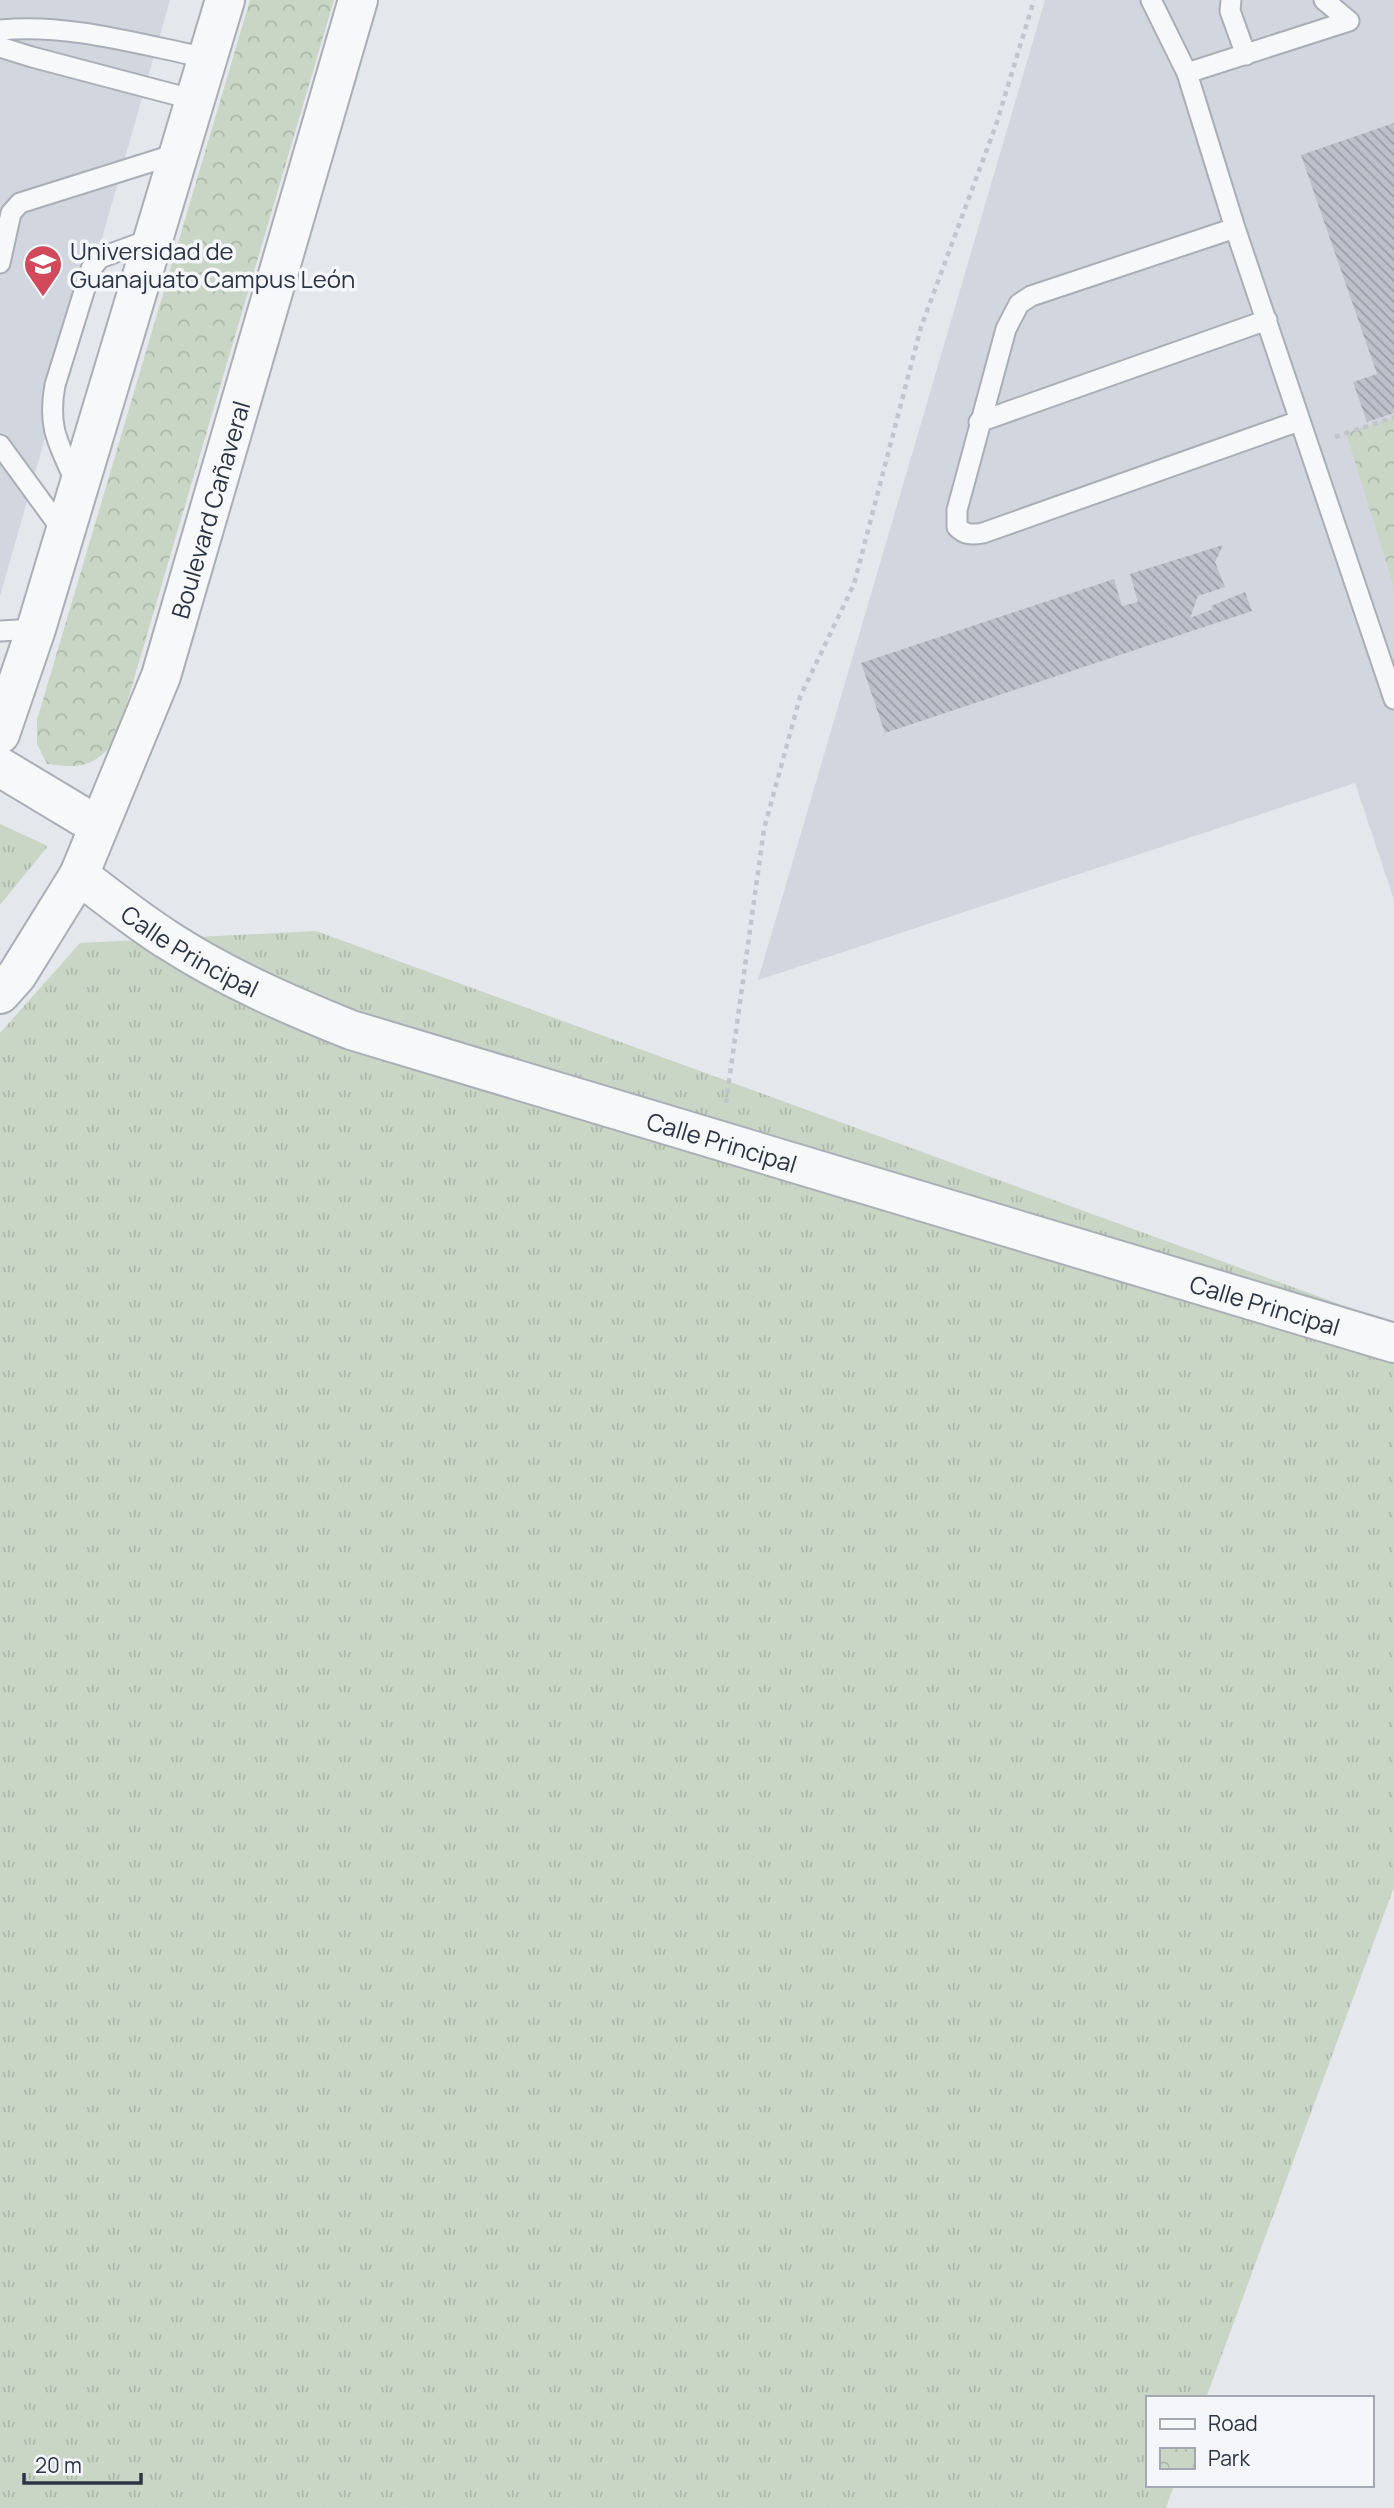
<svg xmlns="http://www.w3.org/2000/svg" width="1394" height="2508" viewBox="0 0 1394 2508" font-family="Manrope,sans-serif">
<defs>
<pattern id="grass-tufts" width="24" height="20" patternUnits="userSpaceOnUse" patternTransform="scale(1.75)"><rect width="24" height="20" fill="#c9d6c5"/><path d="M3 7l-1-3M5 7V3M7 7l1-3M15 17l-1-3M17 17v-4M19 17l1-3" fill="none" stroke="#adb8ab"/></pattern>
<pattern id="park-crowns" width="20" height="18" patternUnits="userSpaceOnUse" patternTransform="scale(1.75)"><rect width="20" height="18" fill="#c9d6c5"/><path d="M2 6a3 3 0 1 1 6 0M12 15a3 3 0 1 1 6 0" fill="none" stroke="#adb8ab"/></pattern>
<pattern id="building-back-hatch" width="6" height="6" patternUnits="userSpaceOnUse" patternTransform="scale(1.75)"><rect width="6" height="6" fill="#bbc0ca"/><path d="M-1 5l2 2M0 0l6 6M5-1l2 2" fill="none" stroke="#989da6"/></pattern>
</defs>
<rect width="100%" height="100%" fill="#e4e7ec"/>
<path fill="#d2d6de" d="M0 0H170L0 596Z
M1045 0H1394V900L1355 783 758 980Z"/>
<path fill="url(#grass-tufts)" d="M0 824 48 846 0 905Z
M316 931 1394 1324V1887L1206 2398H1147V2485H1174L1166 2508H0V1033L80 943Z"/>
<path fill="url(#park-crowns)" d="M250 0H334L116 740C93 768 81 768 47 764L37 744V720Z
M1394 417V587L1346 433Z"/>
<path fill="url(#building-back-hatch)" d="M1394 123V413L1367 422 1353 382 1377 374 1301 155Z
M1223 545 1215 562 1225 587 1198 596 1190 618 1213 609 1211 606 1245 592 1252 611 885 733 861 663 1114 579 1122 606 1138 602 1130 574Z"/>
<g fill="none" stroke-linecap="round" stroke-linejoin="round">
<defs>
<path id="service" d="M1151 0 1187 73 1235 228 1394 699
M1231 0 1230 11 1246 55
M1324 0 1349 21
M0 30C69 23 141 45 208 58
M0 47 32 57 195 100
M1187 73 1349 21
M1235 228 1031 296 1019 304 1006 329 957 510V527C965 535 972 535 983 533L1299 421
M0 263 11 213 20 203 179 153
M979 422 1267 320
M0 445 65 534
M76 483C59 444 47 429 55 385L91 269 100 258 154 238
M0 631 36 629"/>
<g id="minor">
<path id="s1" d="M79 875C109 898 139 922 171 942 227 978 289 1005 351 1030L1394 1343"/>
</g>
<g id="tertiary">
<path d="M0 734 36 629 225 0"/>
<path d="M0 767 98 826"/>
<path id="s2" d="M0 994 17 975 79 875 161 676 358 0"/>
</g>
</defs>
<use href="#service" stroke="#a9aeb7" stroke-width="23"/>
<use href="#minor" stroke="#a9aeb7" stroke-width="42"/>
<use href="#tertiary" stroke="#a9aeb7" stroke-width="42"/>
<path stroke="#c2c5cb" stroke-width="4.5" stroke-dasharray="5 5" stroke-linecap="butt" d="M1335 437 1394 417
M726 1103 764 829 800 697 854 584 921 327 996 125 1034 0"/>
<use href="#service" stroke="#f7f8fa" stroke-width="19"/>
<use href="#minor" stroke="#f7f8fa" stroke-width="38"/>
<use href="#tertiary" stroke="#f7f8fa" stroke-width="38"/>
</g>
<defs>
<symbol id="university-pin" viewBox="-11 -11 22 30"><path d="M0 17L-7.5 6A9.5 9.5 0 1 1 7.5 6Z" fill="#d1495b" stroke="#f4f6f9"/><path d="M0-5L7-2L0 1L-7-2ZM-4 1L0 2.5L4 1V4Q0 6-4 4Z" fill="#fff"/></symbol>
</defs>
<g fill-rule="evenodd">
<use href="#university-pin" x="21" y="242" width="44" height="60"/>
</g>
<g text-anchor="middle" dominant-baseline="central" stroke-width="7" stroke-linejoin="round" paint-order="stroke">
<g font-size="24" fill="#2b3445" stroke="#f4f6f9" text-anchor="start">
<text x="70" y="250">Universidad de<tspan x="70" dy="28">Guanajuato Campus León</tspan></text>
</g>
<g font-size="24" fill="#2b3445" stroke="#f4f6f9">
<text stroke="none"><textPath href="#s2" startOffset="532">Boulevard Cañaveral</textPath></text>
<text stroke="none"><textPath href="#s1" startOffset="135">Calle Principal</textPath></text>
<text stroke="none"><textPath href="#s1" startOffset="702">Calle Principal</textPath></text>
<text stroke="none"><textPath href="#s1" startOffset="1269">Calle Principal</textPath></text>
</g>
</g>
<rect x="1146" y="2396" width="228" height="91" fill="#f4f6f9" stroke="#a4a8b1" stroke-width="2"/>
<rect x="1160" y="2419" width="35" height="10" fill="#f7f8fa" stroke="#a4a8b1" stroke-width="2"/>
<text x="1208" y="2431" font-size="21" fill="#2b3445">Road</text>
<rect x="1160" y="2448" width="35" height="21" fill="url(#park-crowns)" stroke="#a4a8b1" stroke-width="2"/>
<text x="1208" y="2466" font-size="21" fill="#2b3445">Park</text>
<path d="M24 2473v10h117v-10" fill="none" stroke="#2b3445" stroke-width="3.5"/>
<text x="35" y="2473" font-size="21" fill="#2b3445" stroke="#f4f6f9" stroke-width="5" paint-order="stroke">20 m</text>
</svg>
